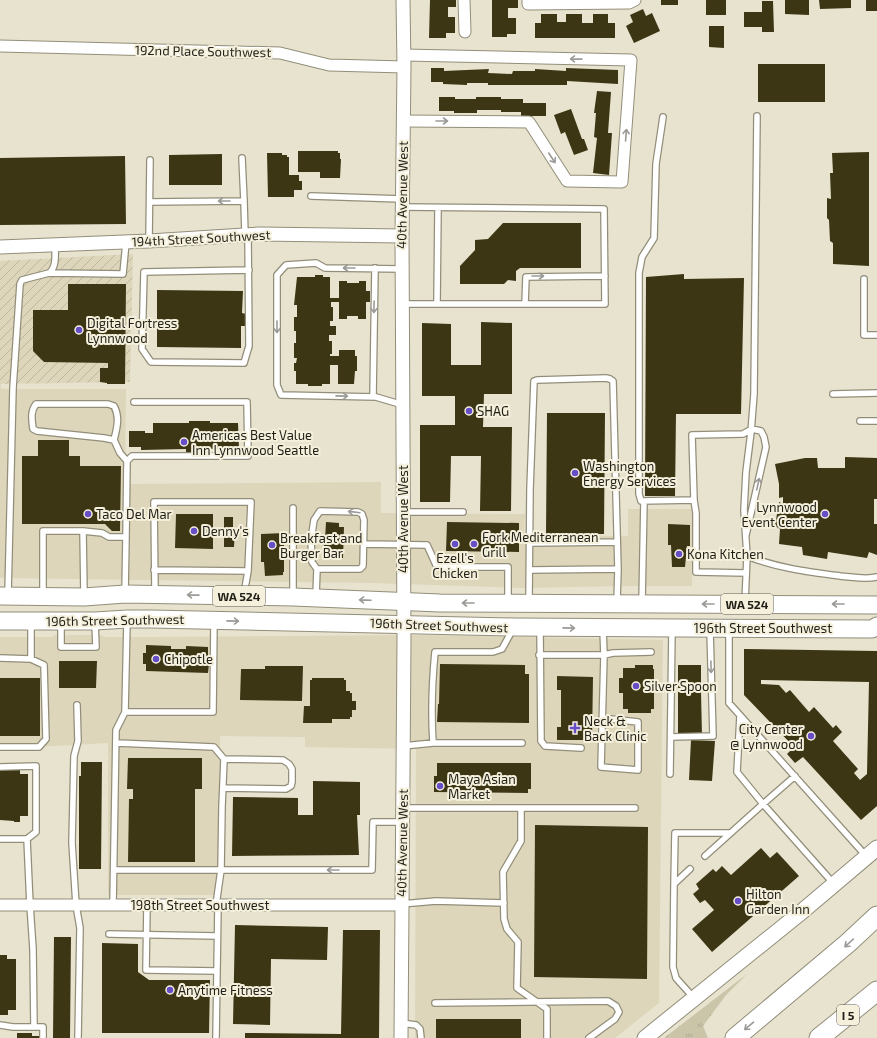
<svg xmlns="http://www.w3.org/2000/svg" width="877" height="1038" viewBox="0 0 877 1038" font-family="'Exo 2',sans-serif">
<defs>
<pattern id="industrial-furrows" width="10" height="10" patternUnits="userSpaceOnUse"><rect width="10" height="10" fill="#ddd6bb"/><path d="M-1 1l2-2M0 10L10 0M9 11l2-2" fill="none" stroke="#bdb7a0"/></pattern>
<pattern id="grass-tufts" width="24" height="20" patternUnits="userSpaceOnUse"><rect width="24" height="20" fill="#cac4a9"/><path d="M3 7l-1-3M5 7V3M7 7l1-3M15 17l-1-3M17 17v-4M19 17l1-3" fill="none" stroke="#ada891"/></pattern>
</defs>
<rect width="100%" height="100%" fill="#e7e3ce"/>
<path fill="#ddd6bb" d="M0 373 1 389H126L125 484 381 482V513L525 514 524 535 628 536V509H693L692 586H628L522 588 373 583 0 578Z
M55 635H101L104 637H147L422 635 663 640 659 1003 615 1038H415L416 749 305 747V737L220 736 222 895H108V743L0 749V637H52Z"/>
<path fill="url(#industrial-furrows)" d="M133 254 130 382 0 384V261Z"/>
<path fill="url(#grass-tufts)" d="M747 974 726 995 703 1026 708 1038H664Z"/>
<path fill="#3d3615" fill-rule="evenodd" d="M430 0H456V7H448V17H455V33H446V38H429Z
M492 0H518V8H508V18H516V34H507V37H492Z
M661 0H678V5H661Z
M706 0H726V15H706Z
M785 0H809V15L785 14Z
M819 0H851V8L820 9Z
M866 0H877V11H866Z
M762 1H773L774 32H762V27H744V12H762Z
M643 9 646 16 652 13 660 31 634 43 626 26 633 22 630 15Z
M541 14H557V22H566V14H582V23H593V14H608V23H615V38H535V23H541Z
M709 26H724V48L709 47Z
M758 64H825V102H758Z
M431 68H444V71L489 69 488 73 512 74 513 71H535V69L566 71V68L618 70V84L567 81V85H488V83H467V85L443 84V82H431Z
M597 91 611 92 608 133H612L609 175 593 173 597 138 594 137 596 113H594Z
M439 97H455V99H476V97H501V99H523V103H546V116H521V112H501V110H477V113H454V111H439Z
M571 109 582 139H584L588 150 574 155 565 132 561 134 554 115Z
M298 151H338V153H340V159H341L340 178H320V172H298Z
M869 152V266L833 264V243L830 241 829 220 827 218V198L831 199 830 173H833L832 153Z
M267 153H282V155H287V157H289V175H299V181H302V190H294V197H268Z
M222 154V185H169V155Z
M125 156 126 224 0 225V158Z
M503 223H581V268H520L516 271V281L508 280 504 284H460V266L475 250V240L488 239Z
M684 274V279L744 278 741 414H676L675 496H645L646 277Z
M315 275H323V277H330V298H339V281H347V283H359V281H366V291H370V302H366V319H358V316H347V319H339V302H331V307H333V321H330V326H336V335H329V341H332V354H330V356H339V350H355V356H357V371H355L354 384H338V365H330V384H322V386H308V384H296V371H294V363H296L297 358H294V343H296V331H294V317H297V305H294L297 277H315Z
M68 284H126L125 384H107V383L100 382V368H108V363L44 362 33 351V310H68Z
M157 290 243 291 242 313 246 314V326H241V348L157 347Z
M481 322 512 323V394H484L483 427H512L511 511H480L481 456H451L450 502H420V425H455V396H422V323L451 324V365H481Z
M547 413H605L604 534H546Z
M189 421H210V423H238L239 449H207V452H186V449L141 450V447H129V431H145V433H153V423H189Z
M38 440H69V456H80V466H121L120 531H112L105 524H22V456H38Z
M845 457 877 458V499H874V524H877V555L869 552 867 558 828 552 827 559 803 555 802 547 779 544 780 529 775 526 779 502 783 504V497L779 498V484L775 464 805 458H817L818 468H845Z
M176 514H213V549L175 548Z
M224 517H233V527H235L234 547H224Z
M326 522 339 523V527H344L343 558H324V545H322V539H325Z
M447 522 519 523V552L446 551Z
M668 524 690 525V546H687L685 567H672L671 545H668Z
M284 533V572H283V575L265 576 264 562H261V534Z
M146 645 171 646V649H186V646L208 647V663L209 664 208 673 146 671V664H143V653H146Z
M744 649 877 651V806L861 820 803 757 795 763 787 754 794 747 744 695ZM761 680 869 682 867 774 860 780 854 773 858 769 833 741 842 732 836 725 833 728 814 707 809 712 790 690 786 693 779 685 761 684Z
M59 661H97L96 688H59Z
M440 664 525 665V674H529V723L437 722 438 704H439Z
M635 665H653V669H654V709H651V713H628V709H623V693H619V678H623V668H635Z
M678 665H701V688H678Z
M265 666H303L302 701 240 700 241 669H265Z
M557 676 593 677 592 740H557V727H561V690H557Z
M0 678H40V736H0Z
M312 678H344V680H346V691H350V693H352V701H356V710H352V717H350V719H332V723H303L304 706H310V680H312Z
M678 692H701L702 736H678Z
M691 740 715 741 712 781 689 780Z
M128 758H202V789H195V862H128L129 799H133V789H127Z
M81 762H102L101 869H79V776H81Z
M437 763H531V789H528V793L434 792V776H437Z
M20 768V774H28V816H20V822H14V821L0 820V769Z
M313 781 360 782V815H357L359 855 232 856 233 797 298 798V815H313Z
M535 825 648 827 647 979 534 977Z
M761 848 770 858 777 852 799 876 712 952 692 929 714 910 705 900 700 903 693 894 699 889 696 884 713 869 716 872 722 866 731 875Z
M235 925 328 927 327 960 271 959 270 1025 233 1024Z
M343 930H380L379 1038H245V1033L341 1034Z
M54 937H71L70 1038H53Z
M102 943 138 944V972L149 980H210L209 1033H102Z
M0 955H7V959H16V1010H8V1015H0Z
M436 1019H521V1038H436Z
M17 1033H32V1036H40V1038H17Z"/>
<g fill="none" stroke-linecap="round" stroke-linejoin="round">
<defs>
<path id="service" d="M663 117 656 164 654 238 642 257 639 273V494L641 501 694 500 692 435 743 434 752 429 761 431 764 437 766 447 746 535
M242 158 244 201
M311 196 402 199
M150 202 244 201 245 235
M402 207 604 209 605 304H402
M248 235 249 346 244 363 151 362 142 349 144 272 249 270
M149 240 150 160
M402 269 325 268 316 263 286 265 277 275V385L281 395 376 397 403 405
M49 273 123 274 126 242
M864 279V335H877
M437 304 438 208
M525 304 526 277 605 276
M833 394 877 393
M373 397 375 268
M860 421H877
M114 440C117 428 120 417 114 406L108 404H36C30 412 32 420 33 429L37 431 104 438 114 440 120 453 127 461
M694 500 696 513V572L746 573
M403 512H463
M83 531 102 533 109 537H126L125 593
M126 537 127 461 132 456H248L247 402H134
M530 543 617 542
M364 544 427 545 437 567H508V601
M747 556C777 568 809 572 840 576 853 577 865 580 877 577
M154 570 248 571
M530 570 618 569
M155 592 154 502H251L248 571 244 594
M8 594 13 388 20 284 22 280 49 273C57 267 55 254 55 245
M43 594V531H83L84 594
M293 595V508
M316 596 317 569 312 562 311 540 314 520 320 511 358 512 362 514 364 520 363 566 360 569H317
M529 601 530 489 534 381 537 380 606 378 610 379 613 381 618 569 617 602
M642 602 644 501
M745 603 747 556 744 510 746 472 751 432 754 394 757 116
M127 621 125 712H213L214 621
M31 623V659
M61 623V647H96L95 623
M603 629 604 655 613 653 651 652
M540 630 541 741 545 746 581 748
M729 630V703L867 857
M539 655H604L601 767 638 770V722L602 718
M0 658 31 659 44 665 46 739 39 747H0
M77 705 78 741 74 756 72 843 76 905 80 928 78 1038
M740 716 737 772 763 804 795 776
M671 737 713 736 710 630
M116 743 214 747 224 759 222 807 221 870 216 905
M433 743H522
M403 746 433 743C431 713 432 683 435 652H493L502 649 513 629
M0 767 36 766V832L27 839 30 905 33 949 34 1027H13L0 1025
M670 774 672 630
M223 788 286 789 291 786 292 782V769L289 764 283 760 224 759
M402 808H521V841L503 872 504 919 507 929 518 942 517 988 547 1009V1038
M521 808H635
M0 839H27
M705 856 763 804 834 884
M690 869 674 884 673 967 676 978 693 997
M114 870H372L373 822H402
M674 884 675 833H730
M401 904 436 901 504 903
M113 905 116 730 125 712
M147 905 146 970 217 971
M109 934 217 936
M435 1003 608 1001 616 1006 619 1012 615 1019 589 1038
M401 1023 416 1025 420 1029 421 1038
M34 1027H43V1038
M216 1038 218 905"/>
<path id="minor" d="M464 0 465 32
M528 0V4L629 3 635 0
M0 46 280 53 329 65 404 67
M403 121 529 122 567 181 622 182 631 60 404 55
M0 905H401"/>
<path id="tertiary" d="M0 247 149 241 260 234 402 236
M401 1038 404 640 402 236 404 67 403 0"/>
<path id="secondary" d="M645 1038 799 914 877 848"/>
<path id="primary" d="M0 596 84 597 125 594 293 597 440 603 877 605
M0 621H95L127 619H152L514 627 872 629 877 626"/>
<path id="motorway" d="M735 1038 848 943 877 916
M819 1038 877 991"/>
</defs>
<use href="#service" stroke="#928e7a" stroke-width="8"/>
<use href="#minor" stroke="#928e7a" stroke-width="13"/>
<use href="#tertiary" stroke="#928e7a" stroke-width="15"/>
<use href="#secondary" stroke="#928e7a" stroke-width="17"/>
<use href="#primary" stroke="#928e7a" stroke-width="19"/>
<use href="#motorway" stroke="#928e7a" stroke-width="21"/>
<use href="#service" stroke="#fff" stroke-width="5.5"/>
<use href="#minor" stroke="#fff" stroke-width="11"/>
<use href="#tertiary" stroke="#fff" stroke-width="13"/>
<use href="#secondary" stroke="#fff" stroke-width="15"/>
<use href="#primary" stroke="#fff" stroke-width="17"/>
<use href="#motorway" stroke="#fff" stroke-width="19"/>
</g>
<defs><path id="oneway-shaft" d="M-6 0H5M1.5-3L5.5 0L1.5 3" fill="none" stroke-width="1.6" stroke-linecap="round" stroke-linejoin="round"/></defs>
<g stroke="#9b9a97">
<use href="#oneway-shaft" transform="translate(576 59) rotate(-179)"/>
<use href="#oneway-shaft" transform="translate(442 121)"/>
<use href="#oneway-shaft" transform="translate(626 135) rotate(-86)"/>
<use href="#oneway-shaft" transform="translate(552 158) rotate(57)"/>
<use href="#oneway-shaft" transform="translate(224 201) rotate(180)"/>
<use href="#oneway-shaft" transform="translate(349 268) rotate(-180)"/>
<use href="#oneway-shaft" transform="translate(538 276)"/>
<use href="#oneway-shaft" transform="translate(374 307) rotate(91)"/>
<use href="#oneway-shaft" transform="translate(277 327) rotate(90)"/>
<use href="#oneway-shaft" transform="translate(342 396) rotate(1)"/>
<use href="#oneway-shaft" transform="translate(758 484) rotate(-78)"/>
<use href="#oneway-shaft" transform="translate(354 512) rotate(-173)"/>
<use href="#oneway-shaft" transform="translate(193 595) rotate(-179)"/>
<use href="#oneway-shaft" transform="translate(365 600) rotate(-178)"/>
<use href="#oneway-shaft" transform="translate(468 603) rotate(-180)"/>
<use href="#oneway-shaft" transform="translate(708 604) rotate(-180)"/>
<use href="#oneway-shaft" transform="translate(838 604) rotate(-180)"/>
<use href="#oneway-shaft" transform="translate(233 621) rotate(1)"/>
<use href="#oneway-shaft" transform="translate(569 628) rotate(1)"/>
<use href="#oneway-shaft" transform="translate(711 667) rotate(89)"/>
<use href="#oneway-shaft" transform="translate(333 870) rotate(-180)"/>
<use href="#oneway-shaft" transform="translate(849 943) rotate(138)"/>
<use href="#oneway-shaft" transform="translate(749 1026) rotate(140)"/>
</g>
<g fill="#664ec7" stroke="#f5f0db" stroke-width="1.5">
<circle cx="79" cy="330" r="4"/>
<circle cx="469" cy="411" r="4"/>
<circle cx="184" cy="442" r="4"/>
<circle cx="575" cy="473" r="4"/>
<circle cx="88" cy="514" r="4"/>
<circle cx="825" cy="514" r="4"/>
<circle cx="194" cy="531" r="4"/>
<circle cx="455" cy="544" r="4"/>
<circle cx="474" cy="544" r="4"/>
<circle cx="272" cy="545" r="4"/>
<circle cx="679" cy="554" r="4"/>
<circle cx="156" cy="659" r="4"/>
<circle cx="636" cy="686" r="4"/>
<path d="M573 722h4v4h4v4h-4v4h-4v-4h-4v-4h4z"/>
<circle cx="811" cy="736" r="4"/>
<circle cx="440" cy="786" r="4"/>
<circle cx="738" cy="901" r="4"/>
<circle cx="170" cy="990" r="4"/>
</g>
<g text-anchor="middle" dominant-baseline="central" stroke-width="4" stroke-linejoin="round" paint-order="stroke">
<g fill="#f5f0db" stroke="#605d52" stroke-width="1">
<rect x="213" y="586" width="52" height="20" rx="3"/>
<rect x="721" y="594" width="52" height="20" rx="3"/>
<rect x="837" y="1005" width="22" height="20" rx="3"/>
</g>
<g font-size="12" font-weight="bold" fill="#201e17">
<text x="239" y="596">WA 524</text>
<text x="747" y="604">WA 524</text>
<text x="848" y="1015">I 5</text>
</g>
<g font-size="13" fill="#201e17" stroke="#f5f0db">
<text transform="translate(203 51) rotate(1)">192nd Place Southwest</text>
<text transform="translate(402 195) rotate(-89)">40th Avenue West</text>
<text transform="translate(201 238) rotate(-3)">194th Street Southwest</text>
<text transform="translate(403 519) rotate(-90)">40th Avenue West</text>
<text transform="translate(115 620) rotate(-1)">196th Street Southwest</text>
<text transform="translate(439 625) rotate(2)">196th Street Southwest</text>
<text x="763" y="628">196th Street Southwest</text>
<text transform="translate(402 843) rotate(-89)">40th Avenue West</text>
<text x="200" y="905">198th Street Southwest</text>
</g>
<g font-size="13" fill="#201e17" stroke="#f5f0db" text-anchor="start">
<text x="87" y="323">Digital Fortress<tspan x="87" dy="15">Lynnwood</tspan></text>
<text x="477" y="411">SHAG</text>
<text x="192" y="435">Americas Best Value<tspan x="192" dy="15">Inn Lynnwood Seattle</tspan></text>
<text x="583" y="466">Washington<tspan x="583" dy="15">Energy Services</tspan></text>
<text x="817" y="507" text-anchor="end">Lynnwood<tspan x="817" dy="15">Event Center</tspan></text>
<text x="96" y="514">Taco Del Mar</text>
<text x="202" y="531">Denny's</text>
<text x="482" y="537">Fork Mediterranean<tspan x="482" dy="15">Grill</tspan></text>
<text x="280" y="538">Breakfast and<tspan x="280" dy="15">Burger Bar</tspan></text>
<text x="687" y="554">Kona Kitchen</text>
<text x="455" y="558" text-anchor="middle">Ezell's<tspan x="455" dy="15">Chicken</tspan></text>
<text x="164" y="659">Chipotle</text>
<text x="644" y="686">Silver Spoon</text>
<text x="584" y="721">Neck &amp;<tspan x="584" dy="15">Back Clinic</tspan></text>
<text x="803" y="729" text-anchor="end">City Center<tspan x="803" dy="15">@ Lynnwood</tspan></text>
<text x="448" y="779">Maya Asian<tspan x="448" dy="15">Market</tspan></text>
<text x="746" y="894">Hilton<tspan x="746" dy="15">Garden Inn</tspan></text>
<text x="178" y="990">Anytime Fitness</text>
</g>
</g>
</svg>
